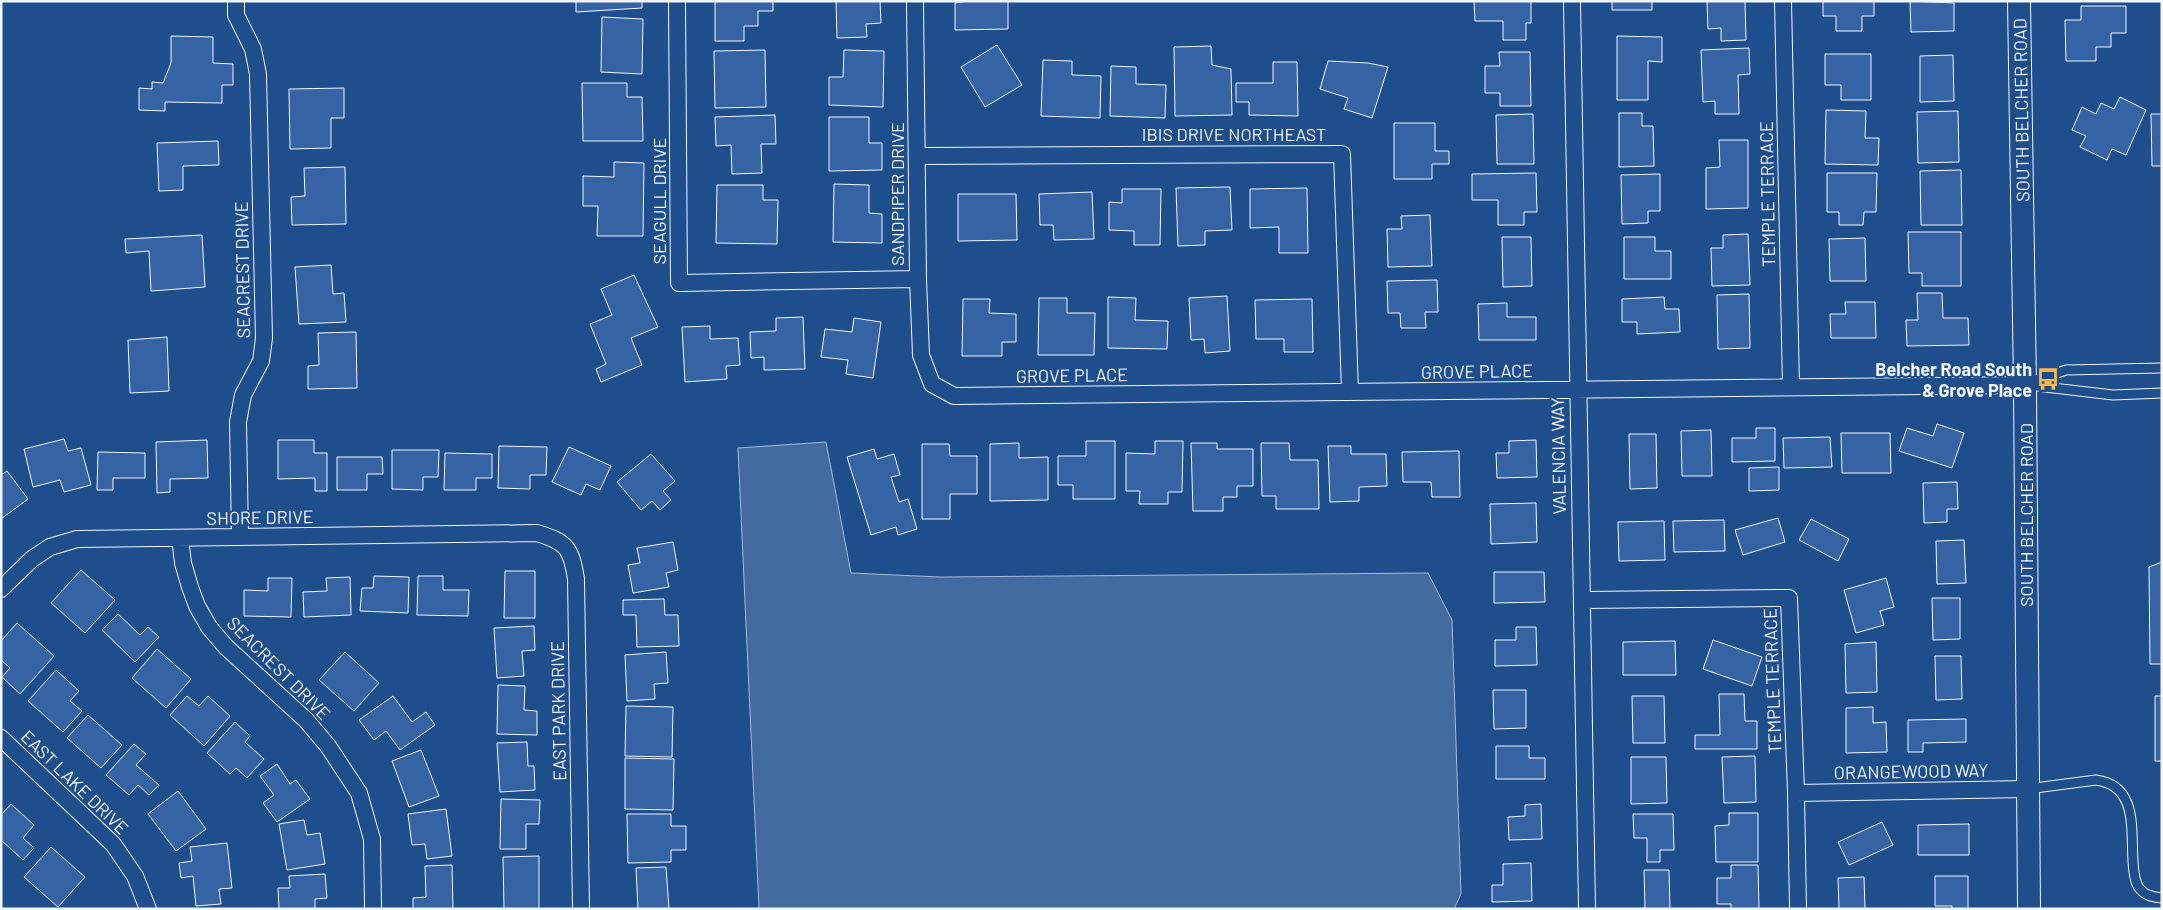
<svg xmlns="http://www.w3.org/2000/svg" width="2163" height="910" viewBox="0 0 2163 910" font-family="Barlow,sans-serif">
<rect width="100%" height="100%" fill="#1f4e8c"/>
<path fill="#446ba0" stroke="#a8bbd7" d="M826 442 851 573 940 577 1428 573 1452 620 1461 894 1454 909H759L738 448Z"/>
<path fill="#3563a3" stroke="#f2f6ff" d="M576 1H642V8L576 12Z
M715 1H773V11H758V26H744V41H715Z
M836 1H880L881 23 866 24 867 37 837 38Z
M968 1H1008V29L955 30V3Z
M1474 1H1531V23H1526V40H1503V21H1475Z
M1612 1H1652V10H1612Z
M1707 1H1745L1746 40 1721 41V28L1708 29Z
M1823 1H1874V16H1862V31H1836V16H1823Z
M1910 1 1954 3V31L1911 32Z
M2081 6H2126V33H2111V47H2096V61H2066L2065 20H2081Z
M602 17 643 19 642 74 601 72Z
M171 36 213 37V63L233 64V85H222V103L165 102V111L139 110V88L152 89V82L163 83 171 63Z
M1617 36 1662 37V62L1648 61V100H1617Z
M997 45 1022 85 985 107 961 67Z
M1211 46 1212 65 1231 69 1232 115 1175 116 1174 47Z
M1749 48 1750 74 1738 75 1739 114H1715V101L1703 102 1701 50Z
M765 50 766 107 715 108 714 51Z
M844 50 884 51 883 107 829 105V77H843Z
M1499 52H1530L1531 106H1500V93H1485V66H1500Z
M1825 54H1871V100H1841V85H1825Z
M1953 55 1954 101 1920 102V56Z
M1043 60 1072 61V75L1101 76 1100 118 1041 116Z
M1328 61 1368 63 1388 67 1372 118 1344 109 1348 98 1320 89Z
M1273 62H1297L1298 116 1249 115V102H1236V83H1273Z
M1111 66 1136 67V84L1166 85 1165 118 1110 116Z
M582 83H627V97H642L643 141H583Z
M344 88V118H331V148L290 149 289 89Z
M2120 97 2146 110 2126 155 2112 149 2107 160 2080 147 2086 136 2072 130 2082 107 2096 114 2101 103 2114 109Z
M1826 110 1866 111 1865 138H1879L1878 165 1825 164Z
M1958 111 1959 162 1918 163 1917 112Z
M1619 113H1642V126H1653L1654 166 1619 167Z
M1533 114 1534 164H1497L1496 115Z
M2151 114H2162V166H2152Z
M775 115 776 144H761L762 173 732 174 731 145 716 146 715 117Z
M829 117H869V143H882V170L829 171Z
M1394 123H1435V151H1449V164H1432V179H1394Z
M1719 140H1748V208L1706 209V168L1720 167Z
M218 141 219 165 183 166V190L159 191 157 143Z
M614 162 644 163 643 236H597L598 206H583V176L614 177Z
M345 167 346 224 292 225 291 197 305 196 304 168Z
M1961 170 1962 225H1921L1920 171Z
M1536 173 1537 212H1524V225H1498V200H1472V174Z
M1827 173H1877L1876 212H1864L1863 225H1839V212H1827Z
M1660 174V211H1648V223L1622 224 1621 175Z
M834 184 869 185V213L882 214V243L833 242Z
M717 185H763V200H778L777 244 716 243Z
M1230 187 1232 230 1205 231V245L1178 246 1176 188Z
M1307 188 1308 253H1279V227L1250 228V189Z
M1122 189H1161L1160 245H1134V231L1109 230V202L1122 203Z
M1092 192 1094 239 1054 240 1053 225H1040L1039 194Z
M958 194H1016L1017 240 958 241Z
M1430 215 1432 266 1388 267 1387 229H1402L1401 216Z
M1908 232H1961V286H1922V273H1909Z
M1748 234 1750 285 1712 286 1711 248H1723V235Z
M202 235 205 287 151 291 149 251 126 253 125 239Z
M1502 237H1531L1532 286 1503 287Z
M1624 237H1655V251H1671V279H1624Z
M1865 238 1866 281H1830L1829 239Z
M331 265 333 294 344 293 346 322 299 324 295 267Z
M634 275 658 327 631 338 642 365 601 382 596 369 606 364 590 324 612 315 601 289Z
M1437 280 1438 312H1425L1426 328H1401L1400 313H1388L1387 281Z
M1917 293H1942L1943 318H1968L1969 345 1907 346 1906 320H1918Z
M1749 294 1750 348 1718 349 1717 295Z
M1227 296 1230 351 1205 353 1204 339 1191 340 1189 298Z
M1108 297 1136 298 1135 320 1168 321 1167 349 1108 348Z
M1664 297 1665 309H1679L1680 332 1637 334V322H1622V299Z
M1039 298H1067V313H1095L1094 355H1038Z
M963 299H990L989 313 1016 314V342H1002V356H962Z
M1312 299 1313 352H1284V339H1256L1255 300Z
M1845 302H1875L1876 338H1831L1830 314H1846Z
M1507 303V317H1536V340H1479L1478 304Z
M803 317 805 369 764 370V357L751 358 750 332 776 331V318Z
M854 318 881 322 873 378 846 374 848 360 821 357 825 329 852 332Z
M710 326V339L738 338 740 365 726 366 727 379 685 382 682 327Z
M356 332 357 388 308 389V366L319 365 318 333Z
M167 337 169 391 130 393 128 340Z
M1937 424 1964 433 1952 468 1899 451 1907 428 1933 436Z
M1756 428H1775V461L1732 462V438H1756Z
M1711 430 1712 476H1682L1681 431Z
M1841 433H1890L1891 473H1842Z
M1629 434H1656L1657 488 1630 489Z
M1830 437 1832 467 1784 468 1783 438Z
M64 439 68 451 81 448 91 485 64 492 60 480 33 487 24 449Z
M207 440 208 478 170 479V492L157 493 156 442Z
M278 440H314V453H327V491H315V478L278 479Z
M1536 440 1537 477 1497 478 1496 453H1509V441Z
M1086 441H1115V499H1073V485H1058V456H1086Z
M1155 441H1183L1182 492H1168V504H1139L1140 491H1126V453L1155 454Z
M1019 443V458L1048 457V500L990 501V444Z
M1191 443H1217V449H1253V486H1237V497H1223V511H1193Z
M1261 443H1289L1290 460H1318L1319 509H1276V496H1262Z
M922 444H949L950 456H977V494H950V519H922Z
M499 446 547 447 546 475H530V489L498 488Z
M1328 446H1351V454H1386L1387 486 1359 487V501L1330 502Z
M569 447 611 466 600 490 586 484 581 495 552 482Z
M874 449 877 459 894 454 900 475 891 477 899 502 908 499 917 529 898 535 896 527 871 535 847 457Z
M392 450H439L438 477H423V490L392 489Z
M1459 451 1460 497H1432L1431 482H1403L1402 452Z
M98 452 145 453V478H113V490H97Z
M445 453 492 454V478H476V490H444Z
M651 454 675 481 663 491 671 500 660 510 652 501 641 510 617 482Z
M337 457H382L383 474H367V490H337Z
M1779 467V490L1749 491V468Z
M7 471 28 499 1 519V475Z
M1957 482 1958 509H1947V522L1924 523 1923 483Z
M1536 503 1537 542 1491 544 1490 504Z
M1778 518 1785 542 1743 555 1735 530Z
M1811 519 1849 539 1838 561 1799 540Z
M1724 520 1725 551 1674 552 1673 521Z
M1664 521 1665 560 1619 561 1618 522Z
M1964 540 1966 583 1937 584 1936 541Z
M673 542 678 570 666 573 669 587 633 593 628 565 640 563 637 548Z
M2162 562V664H2150L2149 567Z
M81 570 115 600 85 633 51 603Z
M505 571H535V618H504Z
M1494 572H1544L1545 602 1494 603Z
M374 576 409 577 408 613 360 611 362 588H373Z
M418 576H443V590H469L468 616 417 615Z
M350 577 351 615 304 617 303 592 327 591 326 578Z
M268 578H292L291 617 244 616V590L268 591Z
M1886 578 1894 607 1880 611 1884 625 1856 633 1844 590Z
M1932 598H1960V639L1933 640Z
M664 599 665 615H678L679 646 637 647 636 615H623V600Z
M118 614 140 635 148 627 159 637 135 662 102 630Z
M17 623 54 656 20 694 2 677 10 668 1 660V641Z
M534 626 535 650 522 651 524 676 497 678 494 628Z
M1516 627H1536L1537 665 1495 666V640H1516Z
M1713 640 1762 657 1752 686 1703 669Z
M1675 641 1676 675H1623V642Z
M1876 642 1877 692 1846 693 1845 644Z
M157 649 191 679 166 708 132 678Z
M345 652 379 683 354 711 319 680Z
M666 652 668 683 654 684 655 699 627 701 625 655Z
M1935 656H1961L1962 699 1936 700Z
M56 670 79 691 70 701 82 711 63 732 28 701Z
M498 685 525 686 524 710 537 711V735L497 734Z
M1493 690H1526V728L1494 729Z
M1719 694H1744L1745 721H1757V749H1695V735H1720Z
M187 696 199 706 208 696 230 716 204 746 170 715Z
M393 696 412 722 426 712 435 725 400 750 386 731 374 740 359 720Z
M1632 696H1664L1665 743H1633Z
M2155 696H2162V761H2155Z
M626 706 673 707 672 757 625 756Z
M1873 707V723L1886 722 1887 752 1846 753V708Z
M88 715 122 745 101 768 67 738Z
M1966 719V742L1923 743V752H1908V720Z
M235 722 250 736 245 742 264 759 247 778 236 768 230 774 207 753Z
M527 742 528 766H534L535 790 500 792 497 743Z
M134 744 146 754 136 765 159 785 149 795 138 785 129 795 106 775Z
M1496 746H1529V758H1545V779H1496Z
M421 750 439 796 409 807 392 761Z
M1755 756 1756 802 1724 803 1722 757Z
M1631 757H1666L1667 803 1631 804Z
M625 758 674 759 673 810 625 809Z
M277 764 290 784 296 780 310 799 277 822 263 803 274 795 260 776Z
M178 791 206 829 176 851 148 814Z
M501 799 540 800 539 824H526V849H500Z
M11 804 34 825 23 838 34 848 23 860 1 840V815Z
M1541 804 1542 839 1509 840 1508 817 1525 816V805Z
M446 809 452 856 427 859 425 844 412 845 408 814Z
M1729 813H1758V862H1716L1715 826 1729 825Z
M627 814H671V826H686V850H671V862L628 863Z
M1633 814H1673L1674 850H1660V862H1647V838H1634Z
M304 820 307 835 320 833 325 864 287 870 279 824Z
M1882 822 1893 845 1849 865 1838 842Z
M1969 824V855H1918V825Z
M227 843 232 888 219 889 221 904 196 906 193 876 181 878 179 863 192 861 190 847Z
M51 847 85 877 58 907 24 877Z
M539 856V909H504L503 857Z
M1531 863 1532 901 1492 902V885H1503V864Z
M452 865 453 909H413V898L426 897 425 866Z
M1731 865H1758L1759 909H1731V904H1717V878H1731Z
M666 867 669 909H638L636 868Z
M1644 870H1669L1670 909H1632L1645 908Z
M325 874 327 898 315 899V909H279L278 888H290L289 876Z
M1935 876H1968V909H1952V906H1935Z
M1864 877 1865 909H1839L1838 878Z"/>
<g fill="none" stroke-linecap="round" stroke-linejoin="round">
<defs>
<path id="lane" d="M2025 384 2066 370 2162 368
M2028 385 2113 395 2162 393
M2027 789 2096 780C2142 786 2129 838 2134 872 2135 878 2136 886 2141 890 2146 896 2154 897 2162 898"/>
<path id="street" d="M236 1V15L253 49 258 74 264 338 261 361 243 395 238 422 240 537
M677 1 679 283 918 279
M915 1 918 279 921 355 932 384 954 396 2025 385
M1572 1 1587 909
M1783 1 1791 387
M918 156 1342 154 1350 392
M180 538 183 563 190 587 197 606 209 627 226 647 306 720 328 746 359 793 372 839 373 909
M1 589 32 559 50 547 77 539 537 533C567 542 571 548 576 579L581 909
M1582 600 1789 598 1796 793 1798 909
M1 738 113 844 135 876 148 909
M1796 793 2027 789"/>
<path id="secondary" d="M2019 1 2025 385 2029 909"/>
</defs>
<use href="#lane" stroke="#f2f6ff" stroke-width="11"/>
<use href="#street" stroke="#f2f6ff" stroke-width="18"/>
<use href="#secondary" stroke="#f2f6ff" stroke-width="24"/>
<use href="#lane" stroke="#1f4e8c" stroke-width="9"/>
<use href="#street" stroke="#1f4e8c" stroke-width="16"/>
<use href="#secondary" stroke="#1f4e8c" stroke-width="22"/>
</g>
<defs>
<symbol id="bus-bare" viewBox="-9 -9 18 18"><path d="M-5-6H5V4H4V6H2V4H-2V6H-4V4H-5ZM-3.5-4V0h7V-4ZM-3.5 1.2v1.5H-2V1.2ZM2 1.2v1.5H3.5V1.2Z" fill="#ffb74d" stroke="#1f4e8c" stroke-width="2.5" paint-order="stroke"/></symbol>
</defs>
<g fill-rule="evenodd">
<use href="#bus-bare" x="2032" y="363" width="32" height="32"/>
</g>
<g text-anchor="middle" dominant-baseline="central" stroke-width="4" stroke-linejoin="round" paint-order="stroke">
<g font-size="18" fill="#f2f6ff" stroke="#1f4e8c">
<text transform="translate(2021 110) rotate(-91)">SOUTH BELCHER ROAD</text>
<text x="1234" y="134">IBIS DRIVE NORTHEAST</text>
<text transform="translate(897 194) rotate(-90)">SANDPIPER DRIVE</text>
<text transform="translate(1767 194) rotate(-91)">TEMPLE TERRACE</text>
<text transform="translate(659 201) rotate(-90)">SEAGULL DRIVE</text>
<text transform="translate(242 270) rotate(-91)">SEACREST DRIVE</text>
<text transform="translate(1477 371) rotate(-1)">GROVE PLACE</text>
<text transform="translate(1072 375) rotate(-1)">GROVE PLACE</text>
<text transform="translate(1558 456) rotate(-91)">VALENCIA WAY</text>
<text transform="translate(2026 515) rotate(-90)">SOUTH BELCHER ROAD</text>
<text transform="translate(260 517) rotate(-1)">SHORE DRIVE</text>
<text transform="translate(279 668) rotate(45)">SEACREST DRIVE</text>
<text transform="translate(1772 681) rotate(-92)">TEMPLE TERRACE</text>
<text transform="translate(558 711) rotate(-91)">EAST PARK DRIVE</text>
<text transform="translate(1911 771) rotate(-1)">ORANGEWOOD WAY</text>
<text transform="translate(75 782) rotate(44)">EAST LAKE DRIVE</text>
</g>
<g font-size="18" font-weight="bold" fill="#f2f6ff" stroke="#1f4e8c" text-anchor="end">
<text x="2032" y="369">Belcher Road South<tspan x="2032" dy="21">&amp; Grove Place</tspan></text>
</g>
</g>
<rect width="2163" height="910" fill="none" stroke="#f2f6ff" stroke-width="5"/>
</svg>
